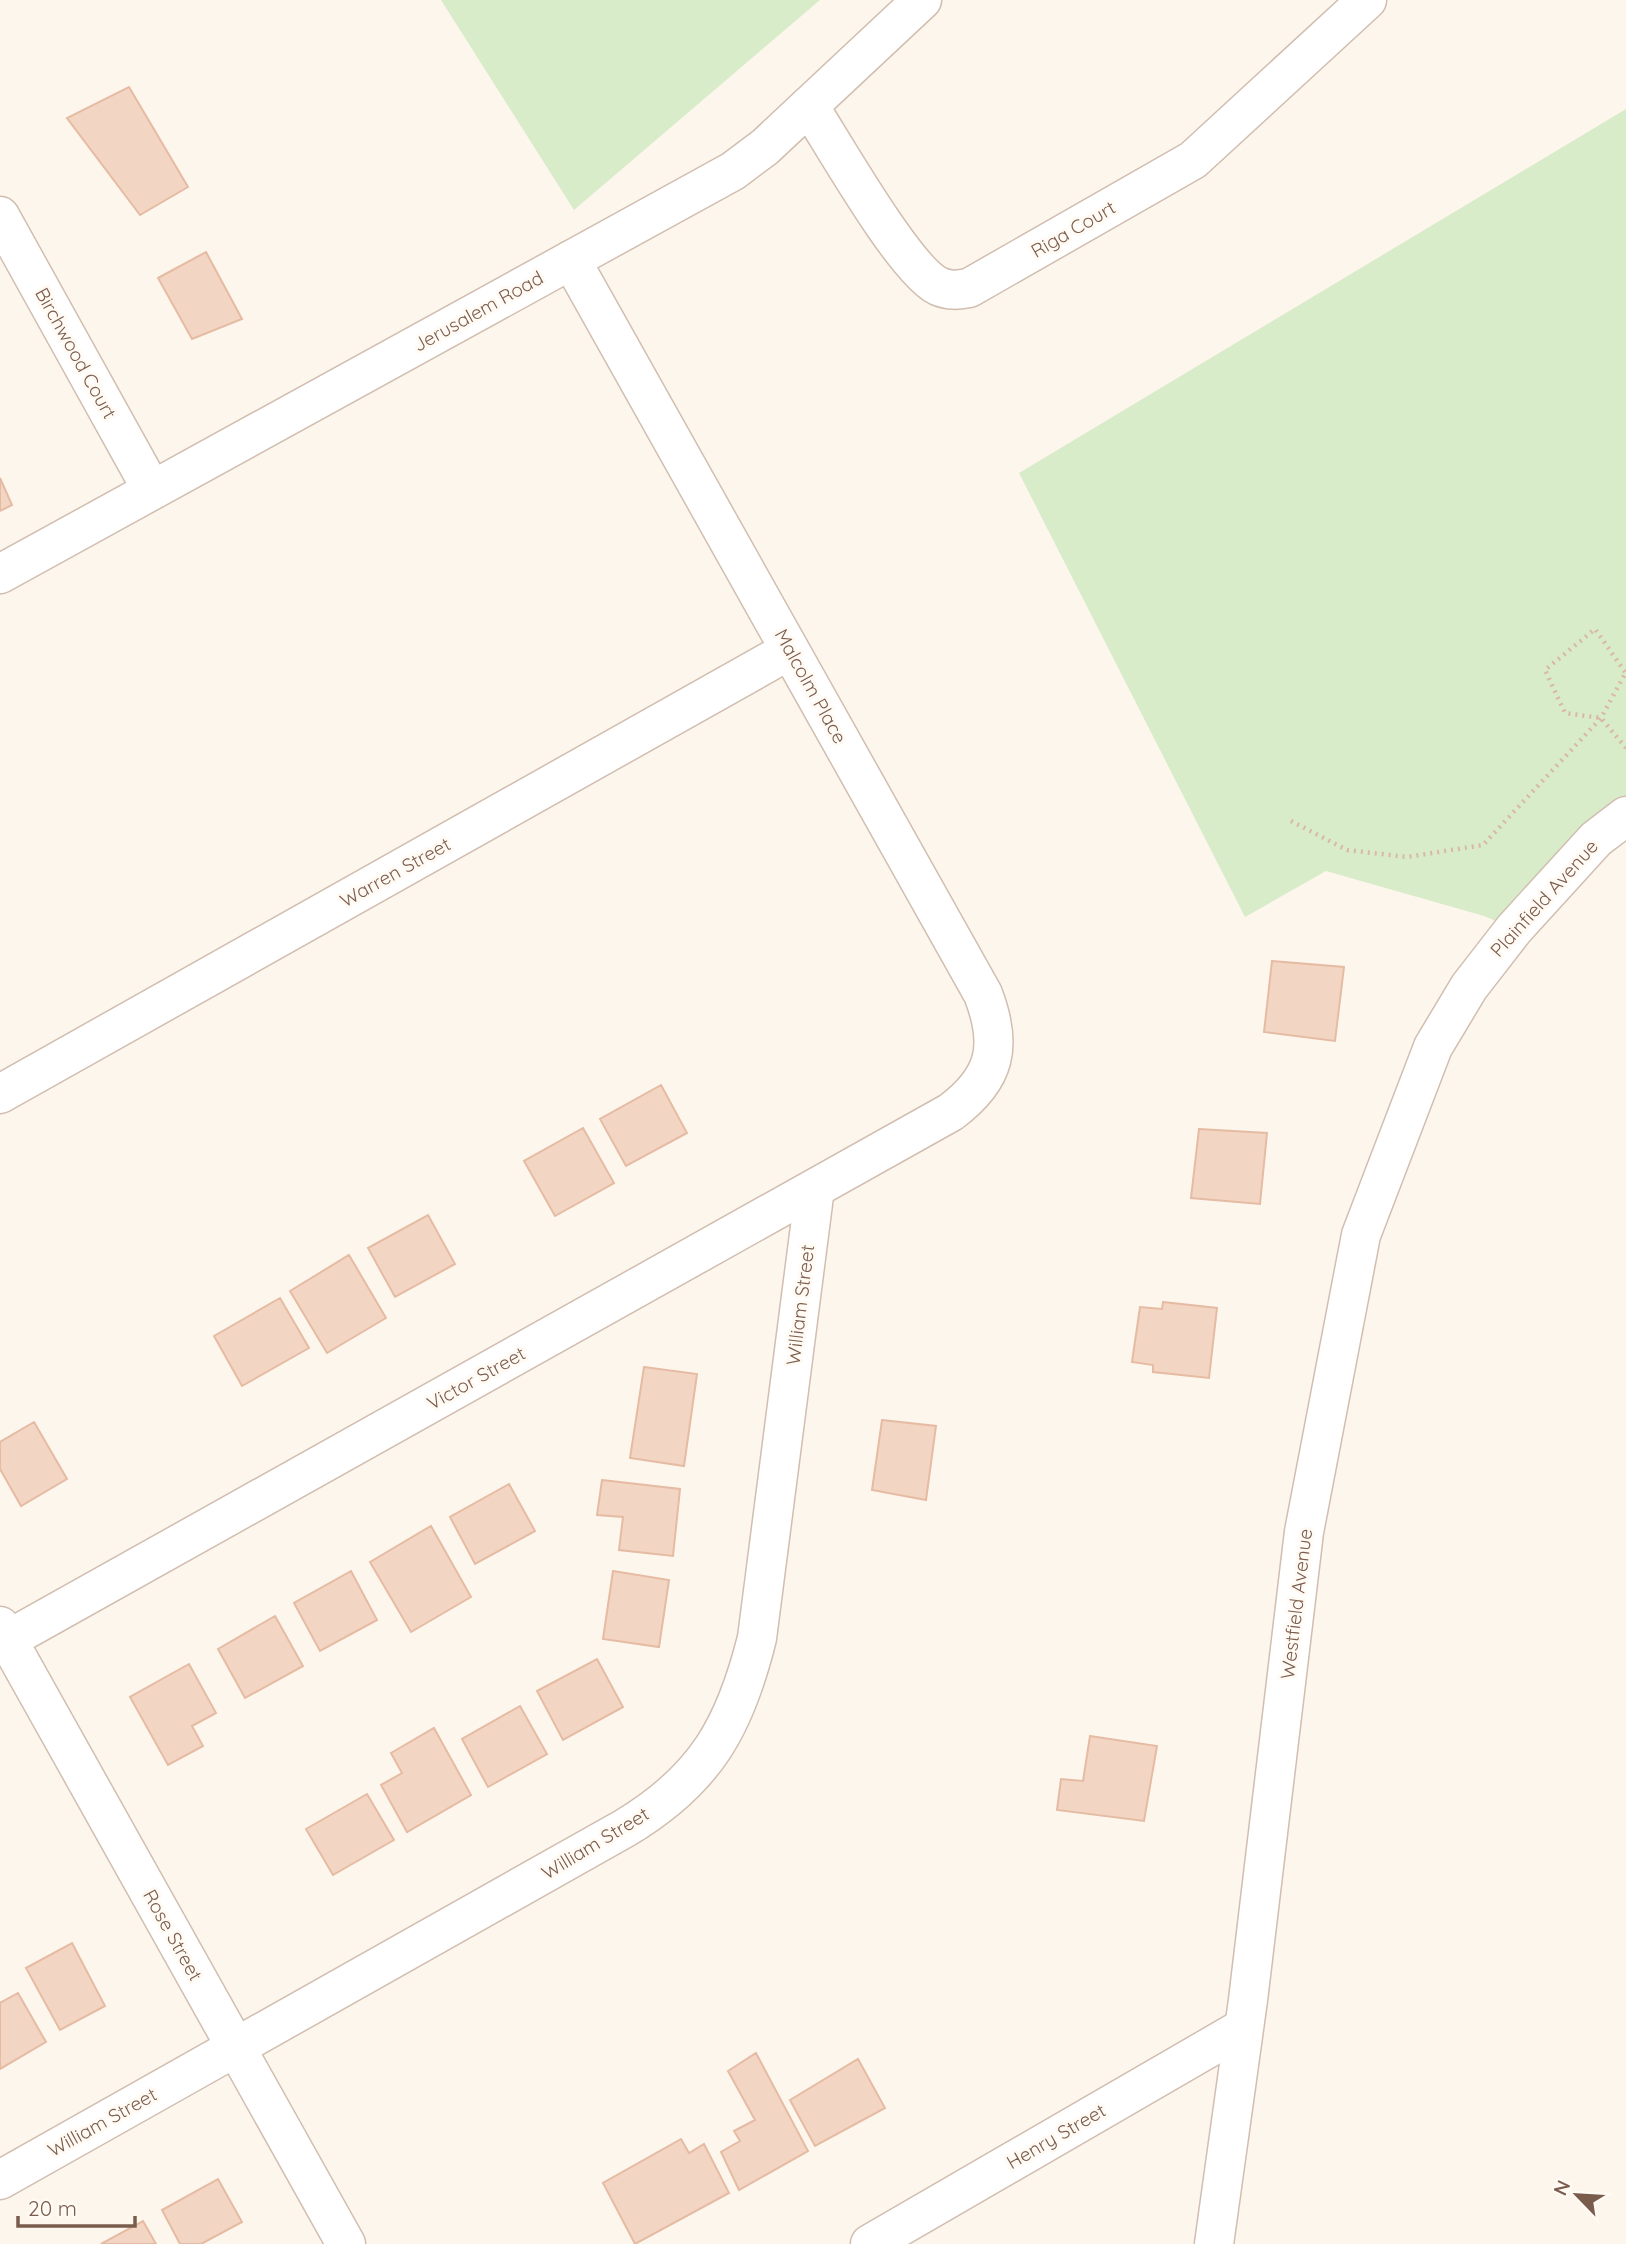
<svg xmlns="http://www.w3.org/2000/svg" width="1626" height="2244" viewBox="0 0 1626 2244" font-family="Quicksand,sans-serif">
<rect width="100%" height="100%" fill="#fdf6ec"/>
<path fill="#d8ecc9" d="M441 0H820L574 210Z
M1626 109V816L1514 929 1484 916 1326 871 1245 917 1019 473Z"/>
<path fill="#f3d5c3" stroke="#e6bba3" stroke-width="2" d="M129 87 188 187 140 215 67 118Z
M206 252 242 319 192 339 158 278Z
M0 478 12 505 0 511Z
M1272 961 1344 967 1335 1041 1264 1032Z
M661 1085 687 1133 626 1166 600 1119Z
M583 1128 614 1183 555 1216 524 1161Z
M1199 1129 1267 1133 1260 1204 1191 1198Z
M428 1215 455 1264 395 1297 368 1248Z
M349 1255 386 1318 327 1353 290 1291Z
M280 1298 309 1348 242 1386 214 1336Z
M1163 1302 1217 1308 1209 1378 1153 1372V1365L1132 1362 1140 1307 1162 1309Z
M644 1367 697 1374 684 1466 630 1458Z
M882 1420 936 1426 926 1500 872 1490Z
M34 1422 67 1479 21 1506 0 1469V1442Z
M602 1480 680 1489 673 1556 619 1550 623 1517 597 1515Z
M509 1484 535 1531 475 1564 450 1517Z
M431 1526 471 1597 411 1632 370 1562Z
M351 1571 377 1620 320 1651 294 1603Z
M613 1571 669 1580 659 1647 603 1639Z
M275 1616 303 1666 245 1698 218 1649Z
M597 1659 623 1707 563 1740 537 1691Z
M189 1664 216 1713 192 1726 203 1746 168 1765 130 1697Z
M520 1706 547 1754 488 1787 462 1739Z
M434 1728 471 1795 407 1832 381 1785 402 1773 391 1753Z
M1090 1736 1157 1746 1144 1821 1057 1810 1061 1779 1083 1781Z
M367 1794 394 1840 333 1875 306 1829Z
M72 1943 105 2006 60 2030 26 1968Z
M18 1993 46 2042 0 2069V2003Z
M756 2053 808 2151 739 2190 721 2152 740 2141 734 2131 755 2120 728 2071Z
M858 2059 885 2108 815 2146 790 2100Z
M681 2139 689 2153 704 2144 729 2193 635 2244 603 2183Z
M218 2179 242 2222 201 2244H180L162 2210Z
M143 2221 156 2244H101Z"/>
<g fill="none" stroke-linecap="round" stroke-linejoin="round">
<defs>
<path id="minor" d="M809 106C833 143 904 269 938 286 949 291 958 290 969 288L1193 160 1367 0
M0 216 152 490
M0 1094 790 650
M0 1626 346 2244
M0 1644 951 1112C996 1078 1003 1046 983 994L571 260
M0 2180 625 1828C705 1780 735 1727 757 1638L815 1188
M870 2244 1243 2028"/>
<path id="tertiary" d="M0 574 733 171 765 147 922 0
M1214 2244 1248 2000 1304 1532 1361 1235 1433 1047 1469 987 1514 929 1596 839 1626 816"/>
</defs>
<use href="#minor" stroke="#d1beb0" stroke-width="41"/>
<use href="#tertiary" stroke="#d1beb0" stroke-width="41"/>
<path stroke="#d9b8a5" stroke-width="4.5" stroke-dasharray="2 5" stroke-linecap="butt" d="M1625 672 1595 629 1545 670 1565 713 1601 718 1626 748
M1291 821 1347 850 1407 857 1483 845 1601 718 1626 672"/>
<use href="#minor" stroke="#fff" stroke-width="38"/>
<use href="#tertiary" stroke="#fff" stroke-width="38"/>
</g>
<g text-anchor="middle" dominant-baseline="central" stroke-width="6" stroke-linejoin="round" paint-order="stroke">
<g font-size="19" fill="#7a5c4d" stroke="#fffaf3">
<text transform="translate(1073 229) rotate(-30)">Riga Court</text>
<text transform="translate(478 311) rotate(-29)">Jerusalem Road</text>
<text transform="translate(76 353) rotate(61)">Birchwood Court</text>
<text transform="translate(811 686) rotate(61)">Malcolm Place</text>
<text transform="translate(395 872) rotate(-29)">Warren Street</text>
<text transform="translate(1544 898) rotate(-48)">Plainfield Avenue</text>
<text transform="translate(800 1305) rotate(-83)">William Street</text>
<text transform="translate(476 1378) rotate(-29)">Victor Street</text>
<text transform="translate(1296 1604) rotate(-83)">Westfield Avenue</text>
<text transform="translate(595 1843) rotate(-31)">William Street</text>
<text transform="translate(173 1935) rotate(61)">Rose Street</text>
<text transform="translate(102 2122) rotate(-29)">William Street</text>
<text transform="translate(1056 2136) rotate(-30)">Henry Street</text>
</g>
</g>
<g transform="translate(1577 2195) rotate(295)" stroke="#fffaf3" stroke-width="5" paint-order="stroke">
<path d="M0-5L12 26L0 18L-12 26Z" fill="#7a5c4d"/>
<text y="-10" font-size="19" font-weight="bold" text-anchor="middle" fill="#7a5c4d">N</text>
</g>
<path d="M18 2216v10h117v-10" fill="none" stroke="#7a5c4d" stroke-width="3.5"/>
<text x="28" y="2216" font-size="21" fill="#7a5c4d" stroke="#fffaf3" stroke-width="5" paint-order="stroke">20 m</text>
</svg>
